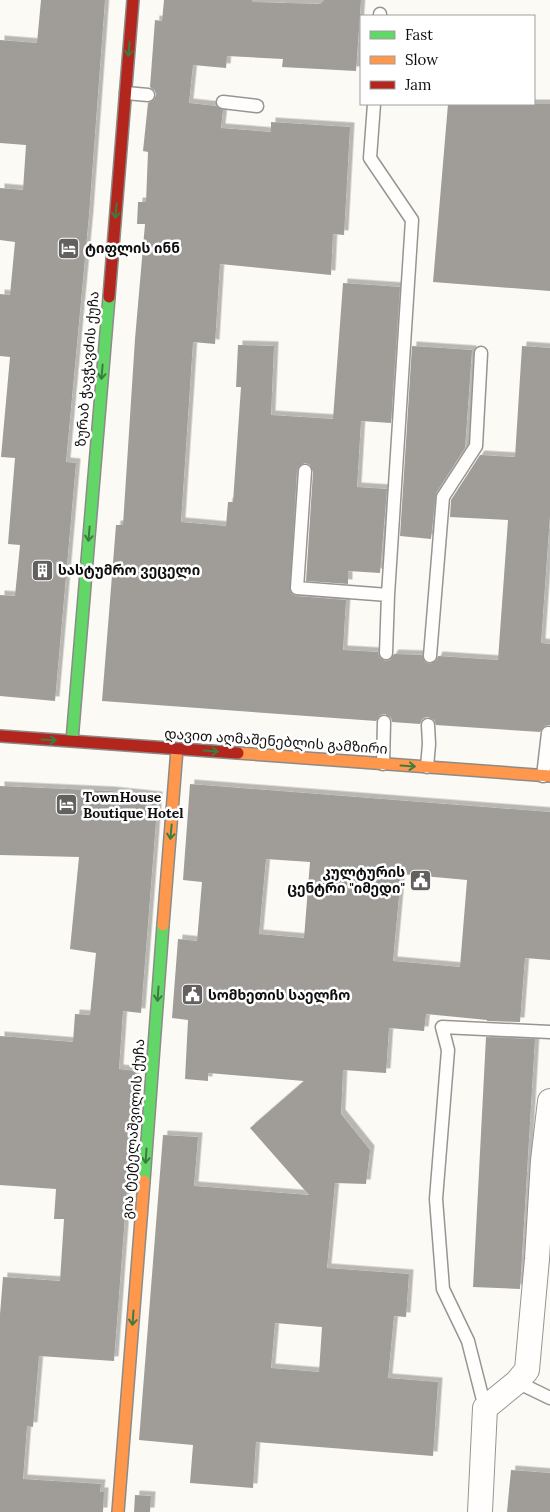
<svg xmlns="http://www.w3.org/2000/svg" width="550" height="1512" viewBox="0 0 550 1512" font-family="Lora,'Noto Sans Georgian',serif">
<defs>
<filter id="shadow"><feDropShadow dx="4.5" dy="-4.5" stdDeviation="0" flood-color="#0004"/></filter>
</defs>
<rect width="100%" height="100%" fill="#fcfaf4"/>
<path fill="#a09d99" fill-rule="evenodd" filter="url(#shadow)" d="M41 0H105L89 215 66 462 76 463 55 701 0 696V595L15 596 20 545 8 544 15 458 1 457 10 357 0 356V294L10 295 15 242 0 240V188L23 190 26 145 0 143V40L37 43Z
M164 0H252L253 2 320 4 324 0H361L356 71 282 67 283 59 227 56 226 68 193 65 189 103 216 106 223 110 221 128 271 132V122L350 127 344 235 333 234 331 275 220 264 215 344 193 342 181 522 226 526 228 502H233L241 387H236L238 345 274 346 271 415 333 419 343 283 400 287 391 423 361 421 357 487 387 489 380 573 348 571V584L306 581 313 472 310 465 305 463 299 466 297 470 290 591 292 594 296 596 346 600 343 650 378 652 379 657 385 661 390 660 394 654 422 655 425 662 430 664 436 661 438 656 498 660 508 520 450 517 451 500 480 455 515 457 522 346 550 348V515L541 643 550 644V725L544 726 540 732 436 725 434 720 428 717 423 718 420 724 392 722 391 718 385 714 380 715 376 721 102 701 116 525H123L135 339 145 224H137L138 202H146L148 152 143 151 148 103 154 100 156 95 155 91 150 87 155 20 162 21Z
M448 104H550V291L433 282Z
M412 346 472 350 465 448 436 493 431 539 400 536Z
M190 784 550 812V960L525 958 520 1022 487 1021V1020L426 1014 424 1031 389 1028 386 1073 343 1070 341 1114 370 1150 366 1184 335 1183 327 1268 409 1274 406 1317 394 1316 388 1378 438 1382 433 1456 256 1442 253 1488 190 1483 193 1445 139 1440 163 1135 198 1137 194 1186 309 1195 250 1128 304 1081 208 1073V1081L185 1079 188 1020 172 1018 178 939 197 941 202 882 183 880ZM266 859 310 862 304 938 259 934ZM401 874 467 880 460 967 393 961ZM275 1323 322 1327 319 1372 271 1368Z
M0 786 110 791 158 796 141 1013 123 1011 119 1069 136 1071 114 1361 39 1356 33 1427 27 1426 23 1479 101 1484 100 1492H104L103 1512H0V1314L3 1277 60 1281 64 1219H54L56 1189 0 1185V1036L73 1042 75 1014 90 1015 96 953 70 949 79 857 0 855Z
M486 1037 535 1039 520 1289 473 1287Z
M511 1470 550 1473V1512H507Z
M135 1495 151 1496 150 1512H134Z"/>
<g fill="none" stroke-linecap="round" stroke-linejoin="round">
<defs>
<path id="lane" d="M380 16V14
M126 93 148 95
M223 102 257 106
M374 104 370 158 412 220 388 595 386 653
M305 471 297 588 388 595
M430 656 443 497 476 446 481 353
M383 764 384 722
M427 767 429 744 428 725
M543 776 548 733
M517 1382 550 1398
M485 1408 468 1341 443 1289 436 1199 448 1050 442 1027 550 1032"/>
<path id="street" d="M480 1512 485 1408 517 1382 527 1370 537 1259 543 1161 550 1101"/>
<path id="fast" d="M72 741 109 297
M144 1181 163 925"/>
<path id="slow" d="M238 753 550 776
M163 925 177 749
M118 1512 144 1181"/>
<path id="jam" d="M109 297 133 0
M0 736 238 753"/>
</defs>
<use href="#lane" stroke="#969592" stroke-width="15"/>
<use href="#street" stroke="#969592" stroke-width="26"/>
<use href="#fast" stroke="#8c8b89" stroke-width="14"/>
<use href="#slow" stroke="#8c8b89" stroke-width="14"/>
<use href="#jam" stroke="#8c8b89" stroke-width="14"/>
<use href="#lane" stroke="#fffefd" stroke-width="12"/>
<use href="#street" stroke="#fffefd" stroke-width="24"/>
<use href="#fast" stroke="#63d668" stroke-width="11"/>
<use href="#slow" stroke="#ff974d" stroke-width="11"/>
<use href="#jam" stroke="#b3261e" stroke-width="11"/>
</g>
<defs><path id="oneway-shaft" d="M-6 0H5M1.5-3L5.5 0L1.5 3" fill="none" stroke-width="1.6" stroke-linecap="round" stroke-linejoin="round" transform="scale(1.25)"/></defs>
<g stroke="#3d7c40">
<use href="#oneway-shaft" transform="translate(129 49) rotate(95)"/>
<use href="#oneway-shaft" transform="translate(116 211) rotate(95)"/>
<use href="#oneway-shaft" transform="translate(102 372) rotate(95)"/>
<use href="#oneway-shaft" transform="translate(89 534) rotate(95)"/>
<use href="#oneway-shaft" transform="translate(49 740) rotate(4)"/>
<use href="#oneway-shaft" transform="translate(211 751) rotate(4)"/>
<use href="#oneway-shaft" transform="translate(408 766) rotate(4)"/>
<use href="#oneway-shaft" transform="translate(171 832) rotate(95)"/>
<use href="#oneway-shaft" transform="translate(158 994) rotate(94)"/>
<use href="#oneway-shaft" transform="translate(146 1156) rotate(94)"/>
<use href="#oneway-shaft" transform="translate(133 1318) rotate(94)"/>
</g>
<defs>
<symbol id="hotel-square" viewBox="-11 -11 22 22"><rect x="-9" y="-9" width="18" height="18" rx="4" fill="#62615f" stroke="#fff"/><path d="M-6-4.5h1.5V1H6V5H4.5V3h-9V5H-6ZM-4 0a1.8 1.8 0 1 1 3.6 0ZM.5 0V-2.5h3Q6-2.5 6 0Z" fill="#fff"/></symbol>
<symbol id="building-square" viewBox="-11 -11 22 22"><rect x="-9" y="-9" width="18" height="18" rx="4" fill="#62615f" stroke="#fff"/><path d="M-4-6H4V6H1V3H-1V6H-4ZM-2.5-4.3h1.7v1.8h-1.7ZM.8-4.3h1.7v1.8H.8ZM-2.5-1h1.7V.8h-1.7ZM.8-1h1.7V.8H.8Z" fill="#fff"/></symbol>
<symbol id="civic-square" viewBox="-11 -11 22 22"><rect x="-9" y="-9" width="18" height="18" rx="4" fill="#62615f" stroke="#fff"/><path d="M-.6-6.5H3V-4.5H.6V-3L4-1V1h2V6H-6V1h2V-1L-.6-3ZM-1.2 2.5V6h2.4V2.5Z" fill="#fff"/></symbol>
</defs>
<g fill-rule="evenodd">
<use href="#hotel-square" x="56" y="236" width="25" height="25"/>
<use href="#building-square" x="30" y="558" width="25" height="25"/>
<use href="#hotel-square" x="54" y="792" width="25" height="25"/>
<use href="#civic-square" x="408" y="868" width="25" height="25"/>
<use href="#civic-square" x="180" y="982" width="25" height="25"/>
</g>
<g text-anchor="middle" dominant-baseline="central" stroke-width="5" stroke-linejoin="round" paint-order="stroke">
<g font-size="14" font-weight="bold" fill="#0f0f0f" stroke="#fff" text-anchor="start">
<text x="85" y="248">ტიფლის ინნ</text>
<text x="58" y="570">სასტუმრო ვეცელი</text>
<text x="83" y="797">TownHouse<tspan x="83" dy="16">Boutique Hotel</tspan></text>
<text x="405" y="872" text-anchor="end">კულტურის<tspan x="405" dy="16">ცენტრი "იმედი"</tspan></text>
<text x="208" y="995">სომხეთის საელჩო</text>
</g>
<g font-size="14" fill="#0f0f0f" stroke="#fff">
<text transform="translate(87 369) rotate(-85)">ზურაბ ჭავჭავძის ქუჩა</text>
<text transform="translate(276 741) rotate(4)">დავით აღმაშენებლის გამზირი</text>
<text transform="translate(133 1129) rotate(-86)">გია ტეტელაშვილის ქუჩა</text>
</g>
</g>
<rect x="360" y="15" width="175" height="90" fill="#ffffff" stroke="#9f9f9f"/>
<rect x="370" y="31" width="25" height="8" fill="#63d668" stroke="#9f9f9f"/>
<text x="405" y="40" font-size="15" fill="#0f0f0f">Fast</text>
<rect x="370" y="56" width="25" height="8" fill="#ff974d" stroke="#9f9f9f"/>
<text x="405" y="65" font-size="15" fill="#0f0f0f">Slow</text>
<rect x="370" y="81" width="25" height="8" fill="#b3261e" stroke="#9f9f9f"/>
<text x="405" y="90" font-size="15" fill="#0f0f0f">Jam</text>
</svg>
